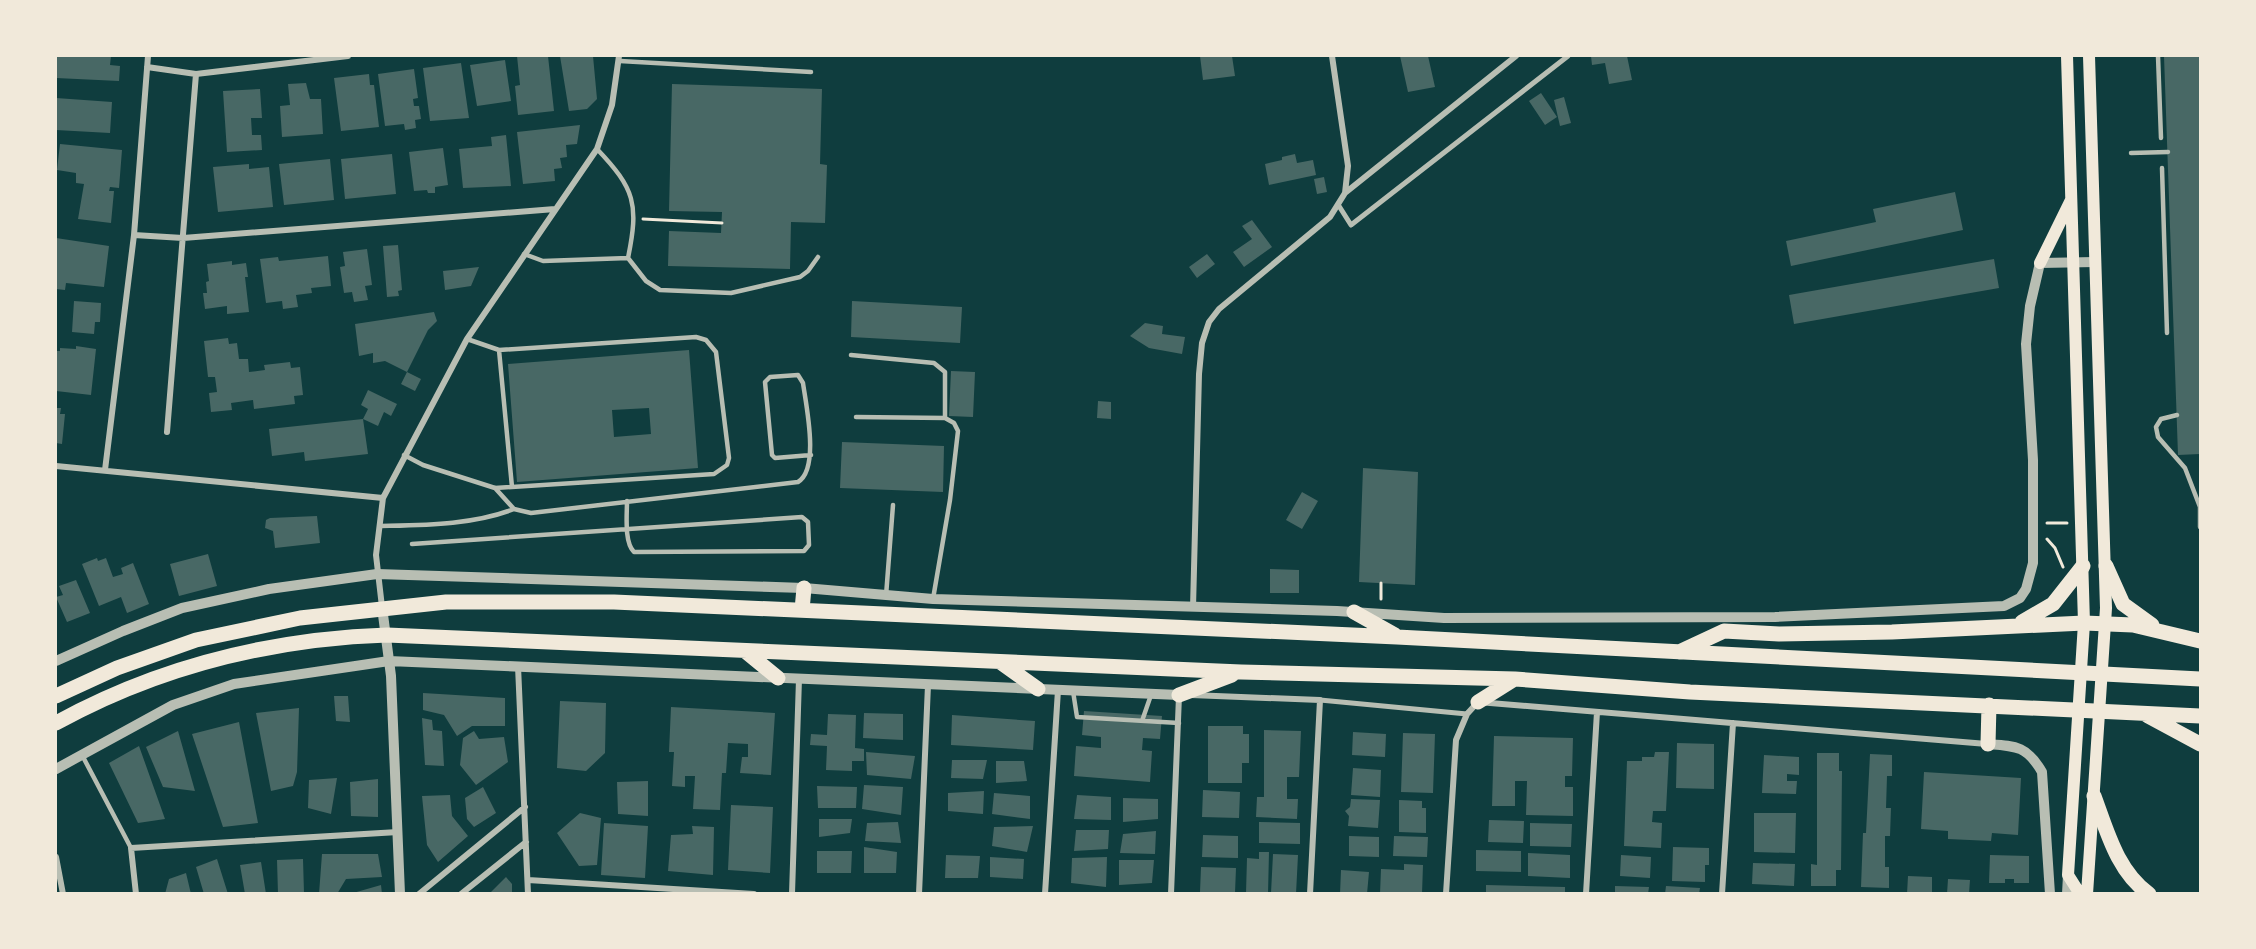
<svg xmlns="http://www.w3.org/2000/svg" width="2256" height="949" viewBox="0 0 2256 949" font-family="'Nunito Sans',sans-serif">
<rect width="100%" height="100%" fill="#0f3d3e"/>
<path fill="#486865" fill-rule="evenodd" d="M56 56H111L110 65 120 66 119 81 56 78Z
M517 56H548L554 111 518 115 515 86 520 85Z
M560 56H593L597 99 587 109 569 111Z
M1200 56H1232L1235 76 1203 80Z
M1400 56H1428L1435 87 1408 92Z
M1591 56H1627L1632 80 1609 84 1605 63 1592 65Z
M2164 56H2200V454L2178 455Z
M505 60 511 101 477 106 470 65Z
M461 63 469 118 430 121 423 68Z
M414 69 418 98 413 99 414 106H419L421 119 415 120 416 128 405 130 404 124 385 126 378 74Z
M369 74 370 85H374L379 127 341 131 334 78Z
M306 83 310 99H321L323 134 282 137 280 106 290 105 288 84Z
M672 84 822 89 820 164 827 165 825 223 791 222 790 269 668 266 669 231 721 233 722 212 669 211Z
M260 89 262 118H251L252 135H261L262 150 227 152 223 91Z
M1541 93 1557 117 1545 125 1529 101Z
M1564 97 1571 123 1560 126 1554 100Z
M56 98 112 102 110 133 56 130Z
M580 125 577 144 566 145 567 157 560 158 562 168 554 169 555 181 523 184 517 132Z
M506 135 511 186 463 188 459 149 492 146 491 137Z
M60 144 122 150 119 188 110 187 109 191H114L111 223 78 219 84 184 76 183V173L57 170Z
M443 148 448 185 435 187V193H428L427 190 414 191 409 152Z
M392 154 396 194 345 199 341 159Z
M1295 154 1297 163 1313 160 1316 175 1269 185 1265 164 1282 160V157Z
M330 159 334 200 284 205 279 164Z
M249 164V169L269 167 273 207 218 212 213 167Z
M1324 177 1327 192 1317 194 1314 179Z
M1955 192 1963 230 1791 266 1786 241 1876 222 1873 209Z
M1252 220 1272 247 1244 267 1233 252 1252 239 1242 226Z
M56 238 109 246 104 287 66 283 65 290 56 289Z
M398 245 402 290 398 291 399 296 387 297 383 246Z
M367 249 372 285 365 286 368 300 354 302 352 292 344 293 340 267 345 266 343 252Z
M1207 254 1215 264 1197 278 1189 267Z
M328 256 331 286 311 288 312 293 296 295 298 307 283 309 282 301 266 303 260 259 278 257 279 261Z
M1994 259 1999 288 1794 324 1789 295Z
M232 261V265L246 263 248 277H245L249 312 227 314V306L205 309 203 293H207L206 282 209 281 207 264Z
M479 267 471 286 445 290 443 271Z
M74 301 101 303 100 322H95L94 334 72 332Z
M852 301 962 307 960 343 851 337Z
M434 312 437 321 428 330 407 372 421 379 415 391 401 384 407 372 385 361 373 363V353L359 356 355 324Z
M1145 323 1163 326 1162 334 1185 337 1182 354 1149 348 1130 336Z
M228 338 229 344 237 343 239 359H248L249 372 265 370 264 365 290 362 291 368 300 367 303 395 294 396 295 404 254 409 253 400 231 403 232 410 211 412 209 393 217 392 215 377H208L204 341Z
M76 346 96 349 91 395 56 391V351H60V348L76 349Z
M689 350 698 468 517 482 508 364ZM649 408 651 434 614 437 612 410Z
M951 371 975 372 973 417 949 416Z
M368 390 397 404 391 416 384 412 378 426 363 419 368 409 361 405Z
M1098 401 1111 402V419L1097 418Z
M56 408H61L60 414H65L62 444 56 443Z
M363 419 368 454 305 461 304 452 272 456 269 429Z
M842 442 944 446 943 492 840 488Z
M1363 468 1418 472 1415 585 1359 582Z
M1302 492 1318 501 1302 529 1286 520Z
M317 516 320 543 275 548 273 531 265 528 266 520 270 518Z
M208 554 217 586 179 596 170 564Z
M97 558 98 561 106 558 113 577 123 574 121 568 133 563 149 604 127 613 121 597 99 606 82 564Z
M1270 569 1299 570V593H1270Z
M76 580 90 613 67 622 56 597 63 595 59 586Z
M423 693 505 698V726H472L457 736 444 715 423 710Z
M334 696H348L350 722 336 721Z
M560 701 606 703 605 753 586 771 557 768Z
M671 707 775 713 771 775 740 773 742 757H748V744L728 743 726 773H722L720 810 693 809 695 776H685V787L672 786 674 752H669Z
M299 708 297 772 293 786 271 791 256 713Z
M1084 711 1162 716 1160 739 1143 738 1142 750 1152 751 1150 782 1074 776 1076 746 1101 748V737L1082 735Z
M864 713 903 714V740L863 738Z
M828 714 856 715 855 748 864 749V761H852V771L826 770 827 746 810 745 811 734 827 735Z
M952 715 1035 721 1033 750 951 745Z
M422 718 432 720 433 730 442 731 444 766 425 765Z
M239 722 258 823 223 827 192 734Z
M1208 726H1243V734H1249V763H1242V783H1208Z
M1264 730 1301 731 1299 777H1287V799H1298L1297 819 1256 817 1257 797H1264Z
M178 731 195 791 163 787 146 747Z
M474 731 479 739 504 737 508 762 476 785 460 765 463 738Z
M1353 732 1386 734 1385 757 1352 755Z
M1403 733 1435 734 1433 793 1401 792Z
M1494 736 1573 738 1572 776H1565V787H1573V816L1526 815 1527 781H1515V806H1492Z
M1677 743 1714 744V789L1676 788Z
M139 746 165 819 138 823 109 763Z
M866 752 915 756 911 779 867 775Z
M1655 752H1669L1666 811H1653L1652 822 1662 823 1661 848 1624 846 1627 761H1642V757H1654Z
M1817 753H1839V771H1842L1841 870H1836V886H1811V864L1817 865Z
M1870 754 1892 755V776H1887L1886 808H1891L1890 836H1885V867H1889V888L1861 887 1863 833H1866Z
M1764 755 1799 757V775L1787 774V781H1797L1796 794 1762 793Z
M952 760H987L983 779 951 778Z
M996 761H1024L1027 781 996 783Z
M1353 768 1381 770 1380 797 1351 795Z
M1924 772 2021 778 2018 835 1992 833 1991 841 1948 839V831L1921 829Z
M337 778 331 814 308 808 309 780Z
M378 779V817L351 816 350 782Z
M648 781V816L618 814 617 782Z
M864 785 903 787 901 815 862 809Z
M817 786 857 787 856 808H818Z
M483 787 496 813 474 827 467 819 465 798Z
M1203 790 1240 792 1239 818 1202 817Z
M984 791 983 814 948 811V793Z
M994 793 1030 796V819L992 814Z
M450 795 452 816 468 836 438 862 427 845 422 796Z
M1077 795 1111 797V820L1074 819Z
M1123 798 1158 799V819L1123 822Z
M1351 799 1380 800 1378 828 1348 826 1349 816 1345 811 1350 807Z
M1399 800 1422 801V808H1426V833L1399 832Z
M731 805 773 807 770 873 728 870Z
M580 813 601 818 597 865 579 866 557 833Z
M1754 813H1796L1795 853 1754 852Z
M819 819H852L850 833 819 837Z
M1489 820 1524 821 1523 843 1488 842Z
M898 822 901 843 865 841 867 823Z
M1259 822 1300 823V844L1259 843Z
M604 823 648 826 645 878 601 875Z
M1530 823 1572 824 1571 847 1530 846Z
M692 826 714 827 713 875 668 871 671 835 693 834Z
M1033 826 1027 852 992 846 994 827Z
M1076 830H1109L1108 849 1074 851Z
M1156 831 1155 854 1120 853 1123 834Z
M1203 835 1238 836V858L1202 857Z
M1349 836 1379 837V857L1349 856Z
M1394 836 1428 837 1427 857 1393 856Z
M864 847 897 852 896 873H864Z
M1673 847 1709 848V865H1705V882L1672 881Z
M1476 850 1521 851V872L1476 871Z
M817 851H852L851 873H817Z
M1259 852H1269L1268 894 1246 893 1247 858 1259 859Z
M1528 853 1570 855V878L1528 876Z
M322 854H378L382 877 346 879 337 894H319Z
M1273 854 1298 855 1296 894 1271 893Z
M946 855 980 856 978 878H945Z
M1621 855 1651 857 1650 878 1620 876Z
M1990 855 2029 856V883H2014V879H2005V883H1989Z
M990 857 1024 859 1023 879 990 877Z
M1107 857 1106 887 1071 883 1072 858Z
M217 859 228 894H204L196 867Z
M303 859 304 893 278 894 277 860Z
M1119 860H1154L1152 883 1119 885Z
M261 862 266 894H245L240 865Z
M1753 863 1795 864 1794 886 1752 884Z
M1404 864 1423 865 1422 894H1380L1381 869 1404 870Z
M1201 867 1236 868 1235 893 1200 892Z
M1341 870 1369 872 1367 894H1340Z
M186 873 191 894H165L169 879Z
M1908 876 1932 877V894H1907Z
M506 877 512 884V894H489Z
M1948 879 1970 880 1969 894H1947Z
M381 885 382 894H353V893Z
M1486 885 1565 887V894H1486Z
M1615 886 1649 887 1648 894H1615Z
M1666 886 1700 888 1699 894H1665Z"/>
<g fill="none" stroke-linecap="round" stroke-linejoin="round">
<path stroke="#f1e9da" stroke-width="3" d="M643 219 722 223
M2047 523H2067
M2047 539 2055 548 2063 567
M1381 583V599"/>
<path stroke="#b8beb3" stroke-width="4.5" d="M2158 56 2161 138
M620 61 811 72
M2131 153 2168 152
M2162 168 2167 333
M524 254 543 261 628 258C639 204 635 189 597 149
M628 258 646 281 660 290 731 293 800 277 808 271 818 257
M499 350 512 487
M851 355 934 363 945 372V418
M2177 415 2161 419 2156 427 2158 437 2185 468 2200 507V527
M856 417 945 418 954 423 958 431 950 500 933 599
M404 455 423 465 495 488 714 474 727 465 729 458 716 352 706 340 696 337 499 350 467 339
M495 488 514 509 531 513 798 482C820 469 806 405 803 383L798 375 770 377 765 382 772 455 775 458 811 455
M381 526C424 525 473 525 514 509
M412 544 802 517 808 522 809 545 804 551 634 552C624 542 627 515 627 501
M886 596 893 505
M1073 691 1077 717 1179 723
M1142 721 1151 695
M82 755 131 848"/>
<path stroke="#b8beb3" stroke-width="5" d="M1339 206 1351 225 1568 56
M1320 700 1467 714"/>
<path stroke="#b8beb3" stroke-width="6" d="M1332 56 1348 166 1345 193
M147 67 196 74 348 56
M134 235 183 238 555 209
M167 432 196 74
M56 466 383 498
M105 470 134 235 148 56
M382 607 376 555 383 498 467 339 597 149 612 105 619 56
M1193 608 1199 374 1202 343 1209 322 1219 309 1330 217 1345 193 1516 56
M518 666 528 894
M1191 695 1320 700 1310 894
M56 857 63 894
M528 880 754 894
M136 894 131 848 398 832
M419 894 525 807
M461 894 526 842
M792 894 799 679
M919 894 928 685
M1045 894 1058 690
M1171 894 1179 696
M1446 894 1456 740 1467 714 1478 702 1987 744
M1586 894 1597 712
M1722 894 1733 723"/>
<path stroke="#b8beb3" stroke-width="10" d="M382 607 391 676 400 894
M56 661 123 631 182 608 269 589 377 574 804 588 933 599 1337 611 1444 618 1775 617 2004 606 2020 598 2026 589 2033 563V460L2026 344 2030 306 2040 263 2095 262
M1988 744C2016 746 2027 746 2042 772L2050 894
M56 769 173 705 234 684 389 661 1179 695
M2067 894 2068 875"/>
<path stroke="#f1e9da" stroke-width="12" d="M2067 56 2084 623 2068 875 2080 894
M2040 263 2071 200
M2087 894 2106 608 2089 56"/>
<path stroke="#f1e9da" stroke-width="15" d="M2106 566 2123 604 2152 625
M802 610 804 588
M1354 612 1395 635
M2022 622 2053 604 2083 566
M745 651 778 678
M1679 652 1724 631 1779 634 1892 632 2084 623 2133 625 2200 641
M1000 662 1038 689
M1179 695 1232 675
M56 696 117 668 196 640 300 618 446 602H614L1397 637 2200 679
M1478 702 1513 680
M2148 716 2200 744
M56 723C158 667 270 639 387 635L1241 672 1515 679 1690 692 2200 716
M1988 744 1989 705
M2094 796C2107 831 2117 871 2149 894"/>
</g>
<rect width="2256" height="949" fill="none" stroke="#f1e9da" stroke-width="114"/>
</svg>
